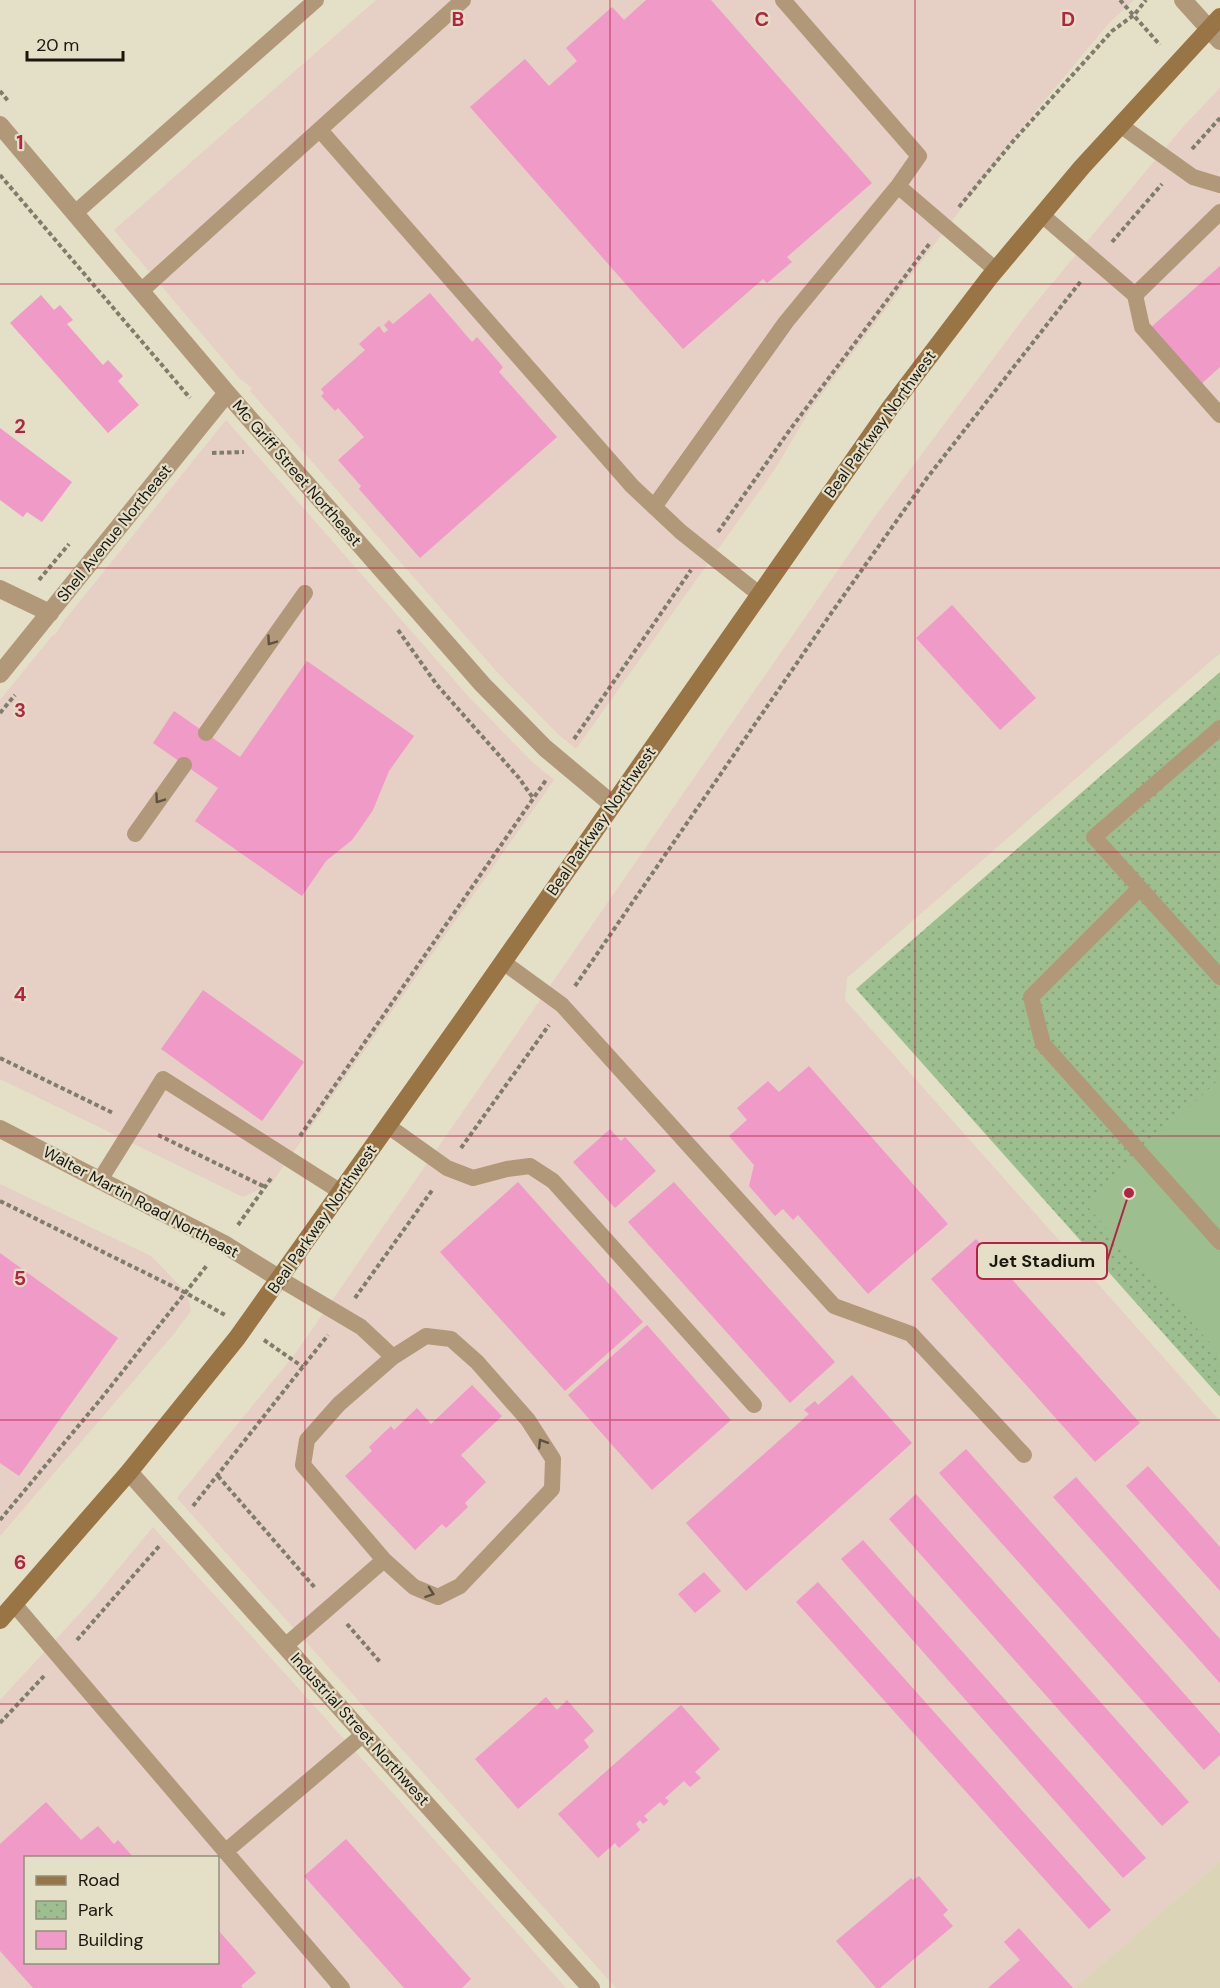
<svg xmlns="http://www.w3.org/2000/svg" width="1220" height="1988" viewBox="0 0 1220 1988" font-family="'DM Sans',sans-serif">
<defs>
<pattern id="park-dots" width="8" height="8" patternUnits="userSpaceOnUse" patternTransform="scale(1.5)"><rect width="8" height="8" fill="#9dbf90"/><path d="M2 2h.1M6 6h.1" fill="none" stroke="#87a37b" stroke-width="1.8" stroke-linecap="round"/></pattern>
</defs>
<rect width="100%" height="100%" fill="#e4dfc7"/>
<path fill="#e6cfc4" fill-rule="evenodd" d="M376 0H1134L1108 24 1021 129 810 410 775 469 576 749 558 734 497 672 250 391 252 388 240 379 114 230Z
M1220 88V653L847 978 845 1000 1220 1421V1862L1075 1988H616L177 1498 295 1354 874 518 1029 311 1182 128Z
M226 420 469 697 531 761 554 780 271 1184 243 1197 0 1079V700L53 635H55L64 621Z
M0 1184 151 1256 187 1293 191 1311 173 1335 0 1536Z
M153 1527 398 1799 566 1988H0V1700L94 1598ZM26 1858H218V1962H26Z"/>
<path fill="#dcd4b6" d="M1220 1862V1988H1075Z"/>
<path fill="url(#park-dots)" d="M1220 672V1397L856 989Z"/>
<path fill="#9dbf90" d="M1220 1078V1354L1087 1206Z"/>
<path fill="#ef9ac7" d="M646 0H711L872 183 787 257 792 262 767 283 763 279 683 349 470 107 525 59 549 86 577 61 566 48 612 7 624 20Z
M1220 266V367L1199 386 1149 329Z
M430 293 472 342 477 337 503 367 499 372 557 437 420 558 359 489 361 486 338 460 364 437 338 408 335 411 321 396 324 393 321 389 365 350 359 344 379 326 384 333 388 330 384 325 389 320 393 324Z
M41 295 54 310 60 305 73 320 67 324 103 365 108 360 123 376 118 381 139 405 108 433 10 323Z
M0 428 72 482 42 522 27 512 23 517 0 500Z
M952 605 1036 698 1000 730 916 638Z
M307 661 414 736 389 771 373 810 360 829 352 840 326 861 302 896 195 821 218 788 153 743 174 711 240 757Z
M203 990 304 1062 262 1121 161 1049Z
M809 1066 948 1224 868 1294 798 1215 793 1220 783 1209 775 1216 749 1186 754 1165 729 1136 747 1120 737 1108 768 1081 779 1092Z
M610 1129 621 1141 625 1137 656 1171 615 1208 573 1162Z
M518 1182 643 1322 565 1391 440 1252Z
M674 1182 835 1362 790 1403 628 1222Z
M976 1239 1140 1423 1095 1462 931 1279Z
M0 1253 118 1338 19 1476 0 1463Z
M647 1325 731 1420 652 1490 568 1395Z
M852 1375 912 1443 746 1591 686 1523 809 1414 804 1410 815 1401 818 1405Z
M472 1385 502 1416 461 1455 486 1482 465 1503 468 1507 446 1528 442 1524 415 1550 345 1476 372 1451 369 1447 391 1426 394 1430 417 1408 431 1424Z
M966 1449 1220 1734V1755L1204 1770 939 1473Z
M1148 1466 1220 1547V1591L1126 1486Z
M1076 1477 1220 1639V1683L1053 1497Z
M916 1494 1189 1802 1162 1826 889 1519Z
M863 1540 1146 1858 1123 1878 841 1559Z
M704 1572 721 1591 695 1613 678 1594Z
M818 1582 1111 1910 1089 1929 796 1602Z
M546 1697 557 1710 567 1700 594 1731 584 1740 589 1747 518 1809 475 1759Z
M681 1705 720 1749 695 1772 701 1778 690 1787 684 1781 665 1798 669 1801 664 1806 660 1802 644 1816 648 1820 643 1824 640 1820 636 1824 640 1830 619 1848 615 1843 598 1858 558 1814Z
M46 1802 81 1840 98 1826 114 1844 118 1840 134 1858H26V1962H218V1930L256 1973 241 1986 243 1988H33L0 1951V1844Z
M346 1839 471 1979 462 1988H404L304 1876Z
M919 1876 948 1910 943 1915 953 1926 880 1988H876L836 1941 911 1878 913 1880Z
M1019 1928 1035 1946 1073 1988H988L1020 1960 1004 1942Z"/>
<g fill="none" stroke-linecap="round" stroke-linejoin="round">
<path stroke="#807c6c" stroke-width="4" stroke-dasharray="4.5 3" stroke-linecap="butt" d="M1120 0 1160 45
M0 91 8 101
M1192 149 1220 118
M0 175 190 398
M959 207 1015 139 1112 31 1134 15 1146 0
M1112 242 1162 184
M212 453 244 452
M718 532 789 431 930 243
M39 580 69 544
M398 630 437 685 519 778 533 798
M0 713 15 695
M574 739 691 570
M575 986 832 612 927 478 1081 281
M0 1058 113 1113
M158 1135 265 1187
M300 1136 546 780
M461 1148 549 1025
M0 1201 186 1293 225 1315
M238 1225 272 1177
M355 1298 433 1189
M264 1340 303 1367
M218 1476 316 1589
M193 1506 328 1335
M0 1520 100 1400 208 1264
M347 1624 380 1662
M77 1640 161 1544
M0 1723 44 1676"/>
<path stroke="#b19879" stroke-width="16" d="M783 0 919 156 898 186 996 270
M1120 125 1193 177 1220 185
M320 130 632 486 681 532 759 594
M75 213 316 0
M1042 215 1135 295 1220 212
M141 291 463 0
M1135 295 1142 327 1220 415
M654 507 786 322 898 186
M1220 728 1094 837 1220 977
M206 733 305 593
M135 834 184 765
M1140 888 1031 997 1043 1044 1220 1242
M503 962 562 1005 834 1306 911 1334 1024 1455
M388 1126 447 1168 473 1178 507 1169 530 1166 553 1181 754 1405
M100 1180 163 1079 341 1192
M280 1279 361 1327 393 1357 339 1404 307 1440 303 1465 384 1560 285 1646
M384 1560 414 1587 438 1597 460 1586 552 1489 553 1459 528 1420 477 1362 451 1339 426 1336 393 1357
M14 1604 342 1988
M226 1851 364 1734"/>
<path stroke="#b19879" stroke-width="18" d="M0 125 227 393 483 685 545 748 612 804
M0 589 50 613
M0 674 227 393
M129 1472 591 1988"/>
<path stroke="#b19879" stroke-width="18" d="M1183 0 1220 41
M0 1129 224 1244 280 1279"/>
<path stroke="#997545" stroke-width="18" d="M0 1620 129 1472 237 1338 466 1015 890 408 989 278 1082 167 1220 17"/>
</g>
<defs><path id="oneway-chevron" d="M-2-3.5L2.5 0L-2 3.5" fill="none" stroke-width="1.6" stroke-linecap="round" stroke-linejoin="round" transform="scale(1.5)"/></defs>
<g stroke="#5e513f">
<use href="#oneway-chevron" transform="translate(271 641) rotate(125)"/>
<use href="#oneway-chevron" transform="translate(159 799) rotate(125)"/>
<use href="#oneway-chevron" transform="translate(542 1443) rotate(-122)"/>
<use href="#oneway-chevron" transform="translate(430 1593) rotate(19)"/>
</g>
<path fill="none" stroke="#b52343" stroke-width="1.5" stroke-opacity="0.55" d="M305 0V1988M610 0V1988M915 0V1988M0 284H1220M0 568H1220M0 852H1220M0 1136H1220M0 1420H1220M0 1704H1220"/>
<g text-anchor="middle" dominant-baseline="central" stroke-width="4.5" stroke-linejoin="round" paint-order="stroke">
<g font-size="16" fill="#1a170f" stroke="#e4dfc7">
<text transform="translate(880 424) rotate(-54)">Beal Parkway Northwest</text>
<text transform="translate(297 473) rotate(49)">Mc Griff Street Northeast</text>
<text transform="translate(114 533) rotate(-51)">Shell Avenue Northeast</text>
<text transform="translate(601 821) rotate(-55)">Beal Parkway Northwest</text>
<text transform="translate(141 1202) rotate(28)">Walter Martin Road Northeast</text>
<text transform="translate(322 1219) rotate(-55)">Beal Parkway Northwest</text>
<text transform="translate(360 1729) rotate(48)">Industrial Street Northwest</text>
</g>
</g>
<g font-size="20" text-anchor="middle" font-weight="bold" fill="#b52343" stroke="#e4dfc7" stroke-width="4.5" stroke-linejoin="round" paint-order="stroke">
<text x="458" y="26">B</text>
<text x="762" y="26">C</text>
<text x="1068" y="26">D</text>
<text x="20" y="149">1</text>
<text x="20" y="433">2</text>
<text x="20" y="717">3</text>
<text x="20" y="1001">4</text>
<text x="20" y="1285">5</text>
<text x="20" y="1569">6</text>
</g>
<path fill="none" stroke="#b52343" stroke-width="2" d="M1129 1193L1107 1261"/>
<circle fill="#b52343" stroke="#e4dfc7" stroke-width="2" cx="1129" cy="1193" r="6"/>
<rect fill="#e4dfc7" stroke="#b52343" stroke-width="2" x="977" y="1243" width="130" height="36" rx="6"/>
<g font-size="18" text-anchor="middle" font-weight="bold" fill="#1a170f">
<text x="1042" y="1267">Jet Stadium</text>
</g>
<rect x="24" y="1856" width="195" height="108" fill="#e4dfc7" stroke="#938f7d" stroke-width="1.5"/>
<rect x="36" y="1876" width="30" height="9" fill="#997545" stroke="#938f7d" stroke-width="1.5"/>
<text x="78" y="1886" font-size="18" fill="#1a170f">Road</text>
<rect x="36" y="1901" width="30" height="18" fill="url(#park-dots)" stroke="#938f7d" stroke-width="1.5"/>
<text x="78" y="1916" font-size="18" fill="#1a170f">Park</text>
<rect x="36" y="1931" width="30" height="18" fill="#ef9ac7" stroke="#938f7d" stroke-width="1.5"/>
<text x="78" y="1946" font-size="18" fill="#1a170f">Building</text>
<path d="M27 51v9h96v-9" fill="none" stroke="#1a170f" stroke-width="3"/>
<text x="36" y="51" font-size="18" fill="#1a170f" stroke="#e4dfc7" stroke-width="4.5" paint-order="stroke">20 m</text>
</svg>
